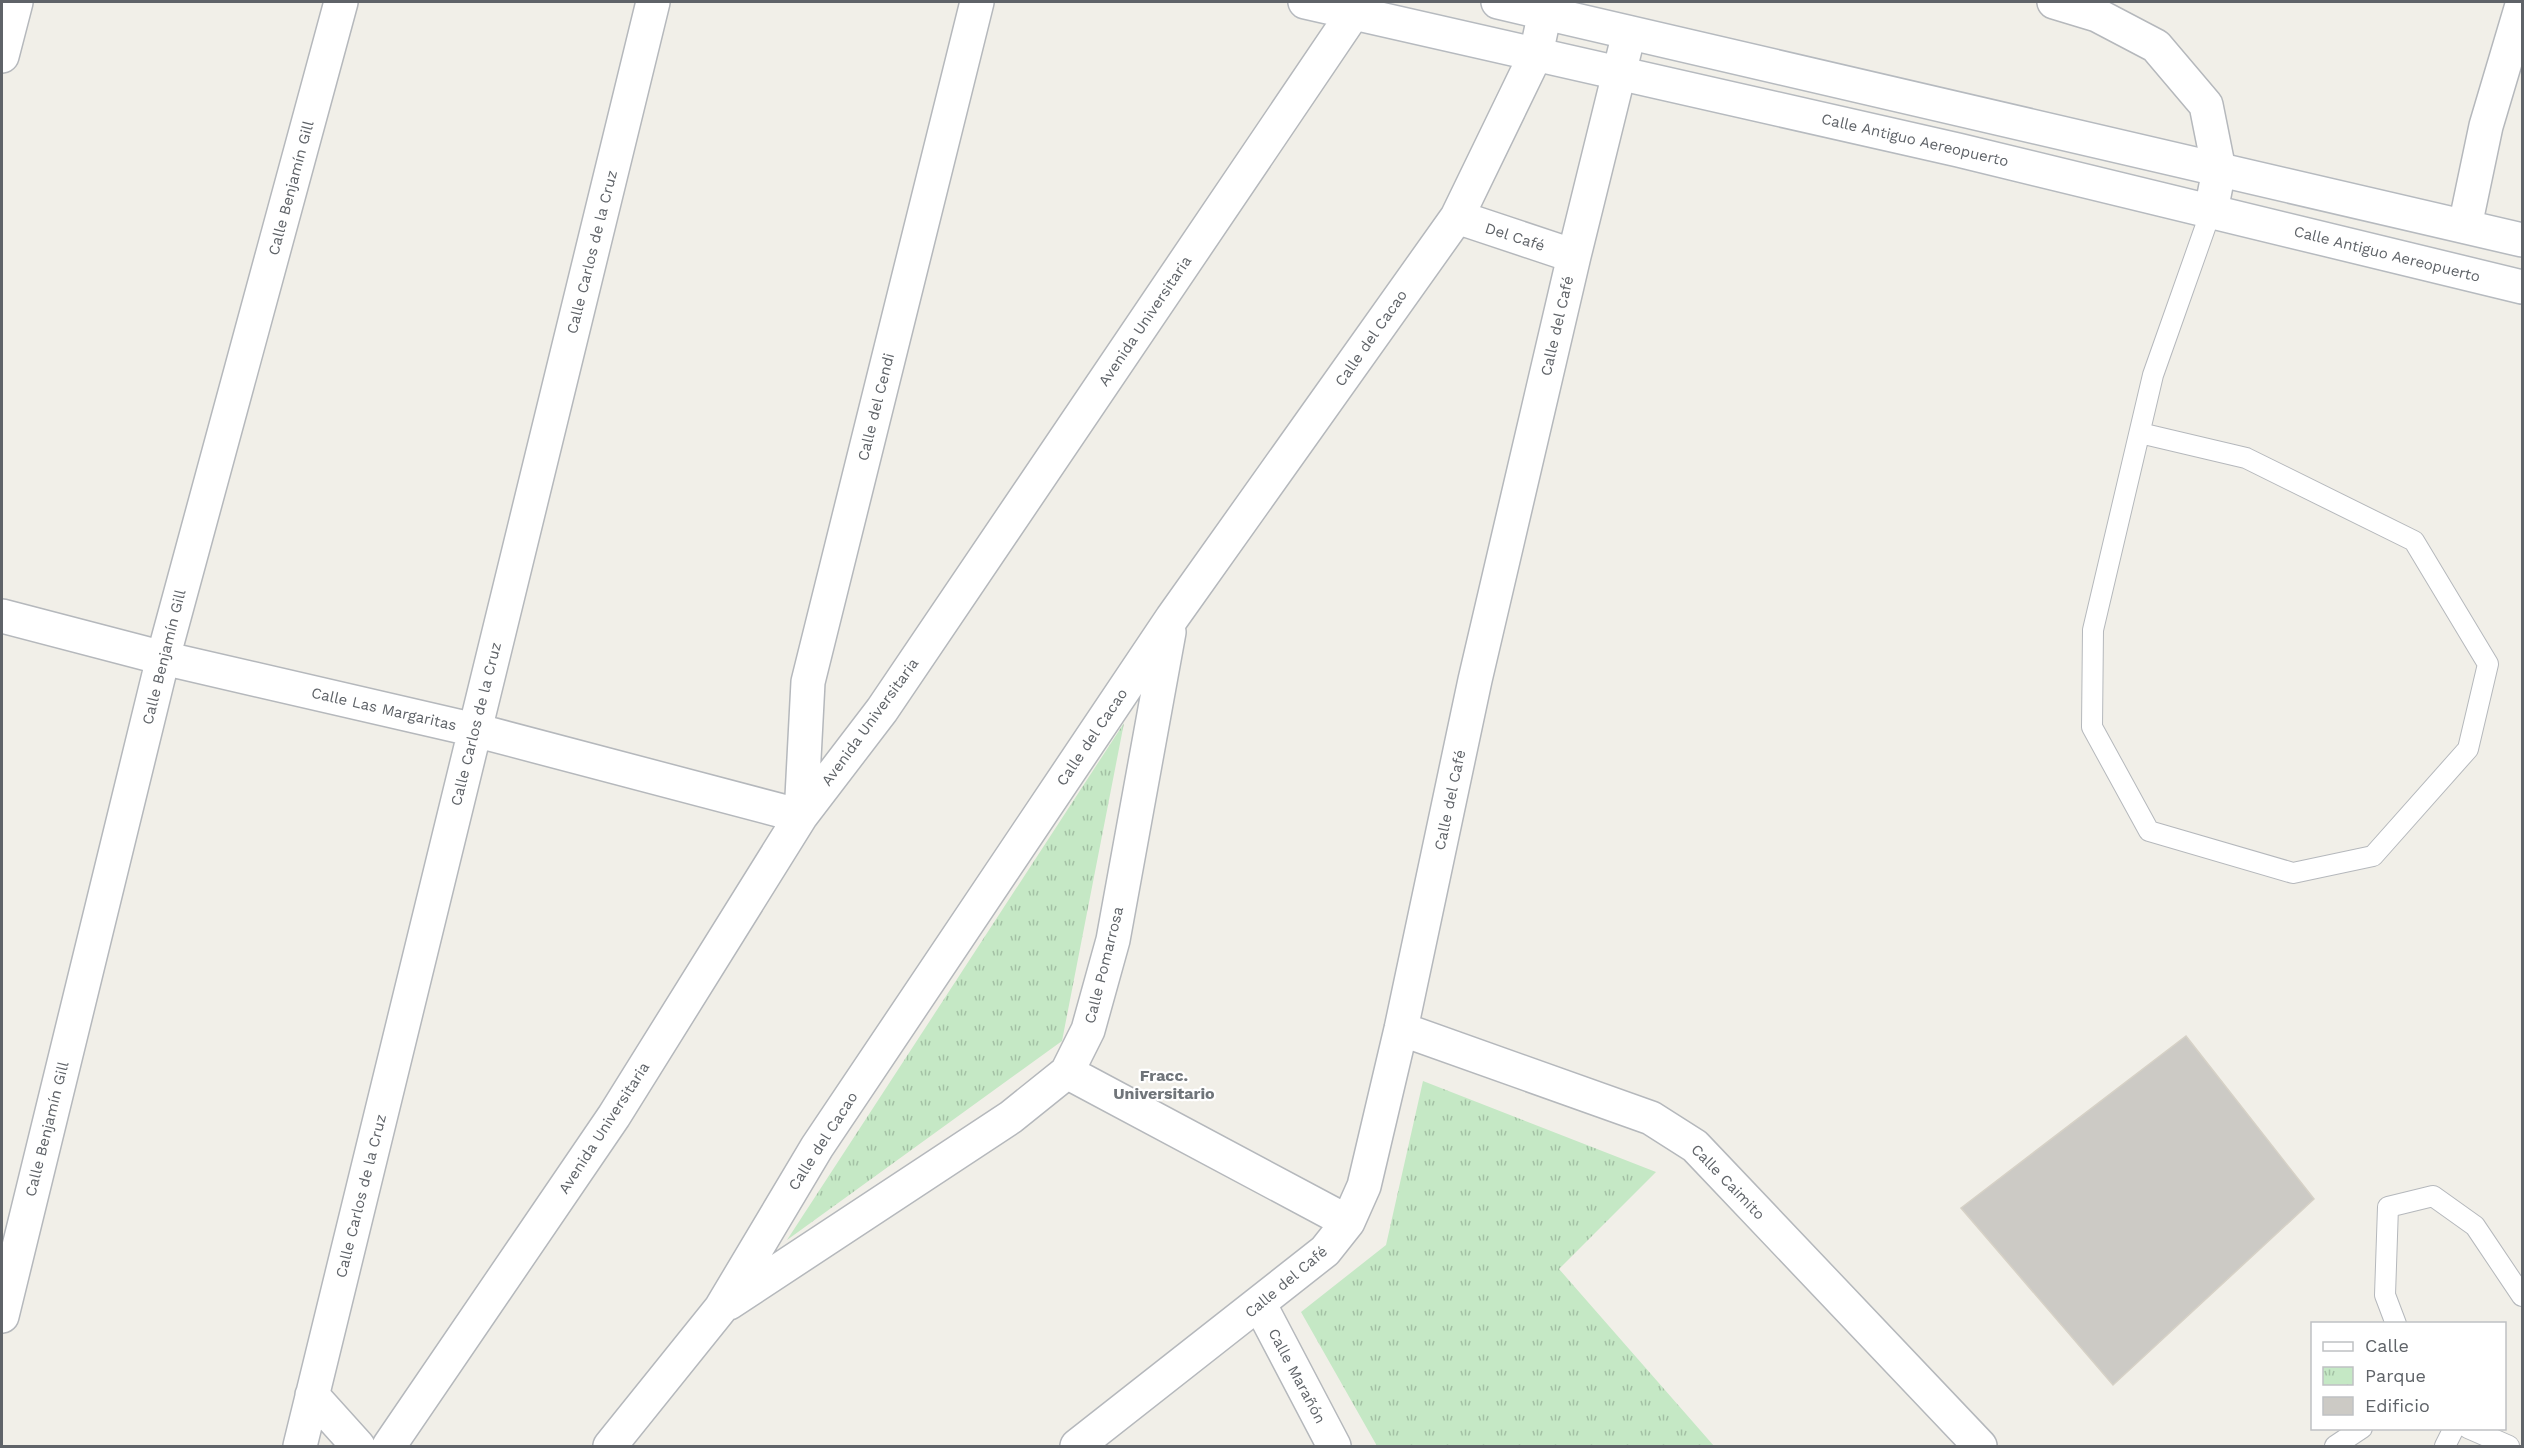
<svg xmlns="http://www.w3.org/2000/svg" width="2524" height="1448" viewBox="0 0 2524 1448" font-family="'Work Sans',sans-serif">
<defs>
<pattern id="park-tufts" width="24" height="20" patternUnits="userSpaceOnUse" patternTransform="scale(1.5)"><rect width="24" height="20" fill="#c5e8c5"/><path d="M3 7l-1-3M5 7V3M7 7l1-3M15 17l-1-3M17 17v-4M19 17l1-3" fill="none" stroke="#a3c0a4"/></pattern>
</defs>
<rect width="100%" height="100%" fill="#f1efe8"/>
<path fill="url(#park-tufts)" d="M1124 723 1062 1041 787 1240Z
M1423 1081 1656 1172 1559 1269 1714 1446H1377L1301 1312 1386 1245Z"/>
<path fill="#cccac5" stroke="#d6d1c6" stroke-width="1.5" d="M2186 1036 2314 1199 2113 1385 1961 1208Z"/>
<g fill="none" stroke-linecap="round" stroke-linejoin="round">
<defs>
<path id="lane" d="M2140 433 2246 458 2414 541 2488 664 2468 749 2373 856 2293 873 2149 831 2092 727 2093 630 2153 375 2211 211
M2396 1324 2385 1295 2388 1207 2433 1196 2475 1226 2522 1296
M2468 1428 2509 1446
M2335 1446 2362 1428
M2445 1446 2454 1428"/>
<path id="street" d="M2054 2 2097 15 2156 46 2206 105 2219 170 2211 211
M2 56 16 2
M1457 217 1574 256
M2465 226 2486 126 2522 5
M2 616 163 658 475 730 801 816 808 682 977 2
M1401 1029 1651 1118 1695 1146 1980 1446
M1067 1072 1348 1222
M729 1303 1011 1117 1067 1072 1088 1030 1113 940 1169 632
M1260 1305 1334 1446
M2 1316 163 658 341 2
M312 1395 358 1446
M300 1446 653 2
M389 1446 614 1116 801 816 882 710 1354 12 1357 2
M610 1446 721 1308 817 1147 1172 618 1457 217 1536 54 1545 12
M1077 1446 1325 1251 1348 1222 1364 1186 1401 1029 1475 680 1574 256 1629 33"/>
<path id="secondary" d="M1305 2 1958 150 2522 287
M1498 2 2522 240"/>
</defs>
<use href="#lane" stroke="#b5b8bc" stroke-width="22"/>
<use href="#street" stroke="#b5b8bc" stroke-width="36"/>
<use href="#secondary" stroke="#b6babf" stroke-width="36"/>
<use href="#lane" stroke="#fff" stroke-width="20"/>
<use href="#street" stroke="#fff" stroke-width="33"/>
<use href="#secondary" stroke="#fff" stroke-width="33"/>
</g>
<g text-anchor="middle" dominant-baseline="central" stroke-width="4.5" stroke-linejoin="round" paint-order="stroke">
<g font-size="15" fill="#5f6368" stroke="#fff">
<text transform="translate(1915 140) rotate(13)">Calle Antiguo Aereopuerto</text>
<text transform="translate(291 188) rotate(-75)">Calle Benjamín Gill</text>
<text transform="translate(1515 237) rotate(18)">Del Café</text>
<text transform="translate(592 252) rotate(-76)">Calle Carlos de la Cruz</text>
<text transform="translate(2387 254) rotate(14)">Calle Antiguo Aereopuerto</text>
<text transform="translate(1145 321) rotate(-56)">Avenida Universitaria</text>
<text transform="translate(1557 326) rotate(-77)">Calle del Café</text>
<text transform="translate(1371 338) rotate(-55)">Calle del Cacao</text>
<text transform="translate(876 407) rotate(-76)">Calle del Cendi</text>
<text transform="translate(164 657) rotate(-76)">Calle Benjamín Gill</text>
<text transform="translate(384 709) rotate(13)">Calle Las Margaritas</text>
<text transform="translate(870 722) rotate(-54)">Avenida Universitaria</text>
<text transform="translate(476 724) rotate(-76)">Calle Carlos de la Cruz</text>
<text transform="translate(1092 737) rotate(-56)">Calle del Cacao</text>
<text transform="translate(1450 800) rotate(-78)">Calle del Café</text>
<text transform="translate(1104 965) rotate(-76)">Calle Pomarrosa</text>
<text transform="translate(604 1128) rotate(-57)">Avenida Universitaria</text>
<text transform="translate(47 1129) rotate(-76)">Calle Benjamín Gill</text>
<text transform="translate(823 1141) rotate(-57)">Calle del Cacao</text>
<text transform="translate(1728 1182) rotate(46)">Calle Caimito</text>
<text transform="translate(361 1196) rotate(-76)">Calle Carlos de la Cruz</text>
<text transform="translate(1286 1282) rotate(-40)">Calle del Café</text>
<text transform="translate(1297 1376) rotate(62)">Calle Marañón</text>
</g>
<g font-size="16" font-weight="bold" fill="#70757a" stroke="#fff">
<text x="1164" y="1075">Fracc.<tspan x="1164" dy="18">Universitario</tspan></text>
</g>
</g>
<rect width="2524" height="1448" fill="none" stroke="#5f6368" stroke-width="6"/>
<rect x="2311" y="1322" width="195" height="108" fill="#ffffff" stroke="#bfc1c3" stroke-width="1.5"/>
<rect x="2323" y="1342" width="30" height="9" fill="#ffffff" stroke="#bfc1c3" stroke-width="1.5"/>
<text x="2365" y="1352" font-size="18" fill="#5f6368">Calle</text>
<rect x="2323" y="1367" width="30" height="18" fill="url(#park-tufts)" stroke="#bfc1c3" stroke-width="1.5"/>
<text x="2365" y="1382" font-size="18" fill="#5f6368">Parque</text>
<rect x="2323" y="1397" width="30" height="18" fill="#cccac5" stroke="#bfc1c3" stroke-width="1.5"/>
<text x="2365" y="1412" font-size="18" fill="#5f6368">Edificio</text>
</svg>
